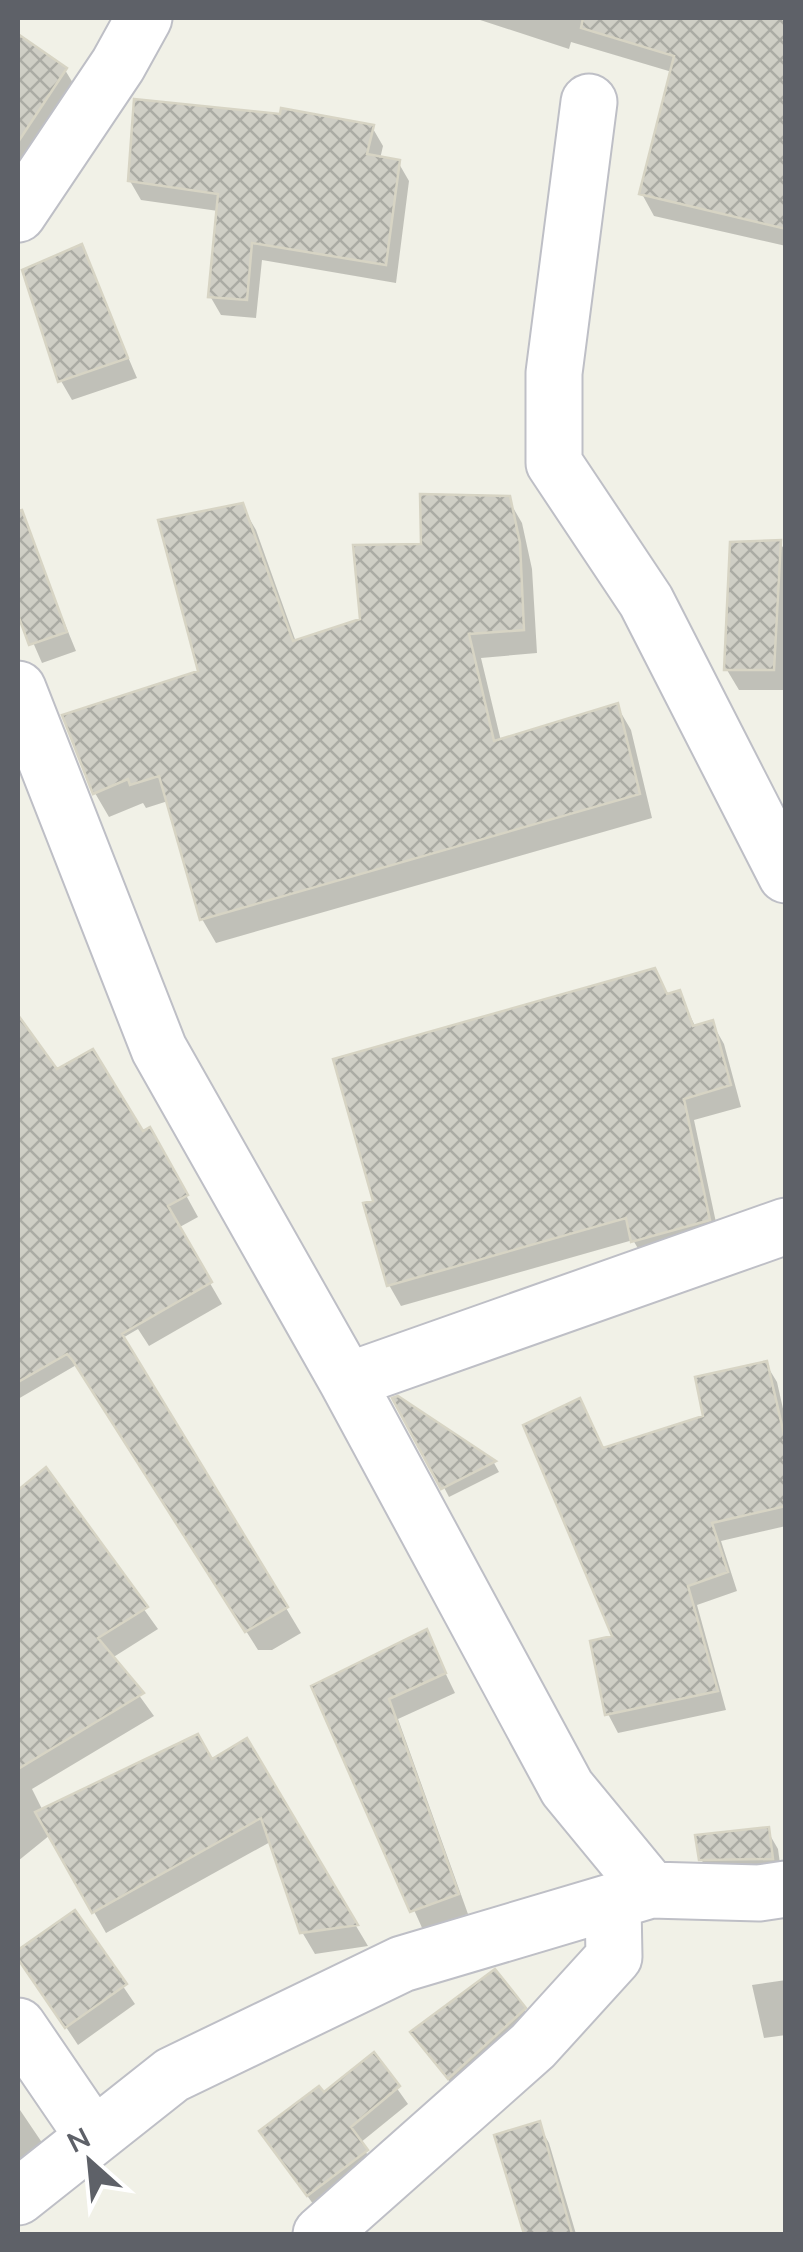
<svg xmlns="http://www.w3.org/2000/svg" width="803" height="2252" viewBox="0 0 803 2252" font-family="'Nunito Sans',sans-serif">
<defs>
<pattern id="building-cross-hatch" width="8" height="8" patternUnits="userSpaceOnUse" patternTransform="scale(2.5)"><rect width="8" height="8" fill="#cfcec5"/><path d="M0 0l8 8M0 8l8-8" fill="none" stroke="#ababa4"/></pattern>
</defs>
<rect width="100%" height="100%" fill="#f1f1e7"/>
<path fill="#0003" d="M474 18 786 19V246L654 216 642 194 672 72 571 42 569 49Z
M18 37 65 70 76 88 18 176Z
M372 127 383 146 380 159 398 162 409 181 396 283 262 260 256 318 221 315 210 296 218 211 141 200 130 181Z
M81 247 137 378 72 400 61 381 25 271Z
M508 499 522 523 532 569 537 653 481 658 501 741 617 706 631 730 652 818 216 943 202 919 168 801 146 808 143 803 109 817 95 793 201 673 242 506 256 530 296 642 363 621 424 546Z
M30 539 76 651 42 663 18 608V544Z
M780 543 786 552V690H739L727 670Z
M654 971 668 997 679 993 696 1028 712 1023 724 1044 741 1107 694 1120 720 1241 646 1262 633 1240 401 1306 389 1285 366 1205 376 1202Z
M18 1019 56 1072 142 1134 150 1130 198 1217 178 1228 222 1304 149 1346 138 1329 18 1399V1298L24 1294 18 1282Z
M766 1364 777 1382 786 1422V1526L721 1541 737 1591 697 1605 726 1710 618 1733 608 1714 615 1637 604 1450 706 1418Z
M398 1399 494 1463 499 1472 449 1497Z
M113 1421 286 1608 301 1633 272 1650H258Z
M45 1471 158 1629 112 1658 154 1716 32 1789 43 1811 212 1762 246 1742 368 1946 315 1954 302 1932 272 1841 106 1933 50 1835 18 1861V1493Z
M426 1633 455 1693 398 1719 468 1914 423 1930 315 1688Z
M767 1830 778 1849 782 1878H712L701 1859Z
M74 1914 135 2004 78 2045 18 1955Z
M786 1980V2035L764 2038 752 1985Z
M524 2009 534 2028 460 2096 414 2033Z
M374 2056 408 2104 360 2143 376 2168 318 2211 262 2132 323 2095Z
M18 2107 45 2147 18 2166Z
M538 2124 549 2143 576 2234H527L498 2136Z"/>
<path fill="url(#building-cross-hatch)" stroke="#d7d4c4" stroke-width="2.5" d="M583 18H786V229L639 194 674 56 581 28Z
M18 34 67 68 18 142Z
M134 99 280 114 281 108 374 125 367 154 400 160 386 265 252 243 247 300 208 297 218 194 128 181Z
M82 244 128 358 58 382 22 270Z
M420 494 510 496 520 543 524 630 469 634 494 741 618 703 640 794 200 920 159 776 130 785 128 779 93 794 62 715 198 671 158 520 243 503 293 641 360 619 353 545 421 544Z
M22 510 67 632 29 645 18 615V511Z
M781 540 774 670H724L730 542Z
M655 968 667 994 680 990 693 1026 713 1020 731 1085 684 1099 710 1220 631 1242 626 1218 387 1286 363 1203 373 1201 333 1059Z
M18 1015 57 1069 93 1049 143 1131 150 1127 188 1195 168 1206 212 1282 122 1334 288 1607 245 1632 73 1361 67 1354 18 1382Z
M767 1361 786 1443V1506L712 1523 728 1572 688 1586 718 1691 605 1715 590 1641 612 1636 523 1425 580 1398 603 1448 703 1416 695 1377Z
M398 1396 496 1461 441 1489 392 1398Z
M46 1467 148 1607 98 1638 144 1693 18 1769V1490Z
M427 1629 446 1673 389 1699 459 1894 410 1912 311 1686Z
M198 1734 212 1759 247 1738 358 1925 300 1933 261 1818 92 1913 35 1812Z
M769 1827 773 1859 699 1860 695 1835Z
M75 1910 127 1984 65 2028 18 1959V1950Z
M495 1969 526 2008 448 2079 410 2032Z
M374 2052 400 2086 351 2127 368 2150 307 2196 259 2131 319 2086 324 2092Z
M540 2121 572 2234H524L494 2135Z"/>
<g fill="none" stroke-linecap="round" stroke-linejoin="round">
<defs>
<path id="minor" d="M589 102 554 373V463L646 601 786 875
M18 214 118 65 144 18
M18 689 159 1049 347 1381 567 1788 651 1890
M347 1381 786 1226
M18 2026 93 2136
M18 2197 172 2075 402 1964 651 1890 759 1893 786 1889
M321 2234 533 2046 614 1957 613 1905"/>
</defs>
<use href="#minor" stroke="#bebfc6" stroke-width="59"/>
<use href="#minor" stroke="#fff" stroke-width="55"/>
</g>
<rect width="803" height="2252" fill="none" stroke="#5e6168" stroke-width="40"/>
<g transform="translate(90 2162) rotate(333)" stroke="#ffffff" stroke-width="8" paint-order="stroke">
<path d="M0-8L18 38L0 25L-18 38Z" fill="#5e6168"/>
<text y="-15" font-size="28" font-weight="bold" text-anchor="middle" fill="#5e6168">N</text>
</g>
</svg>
